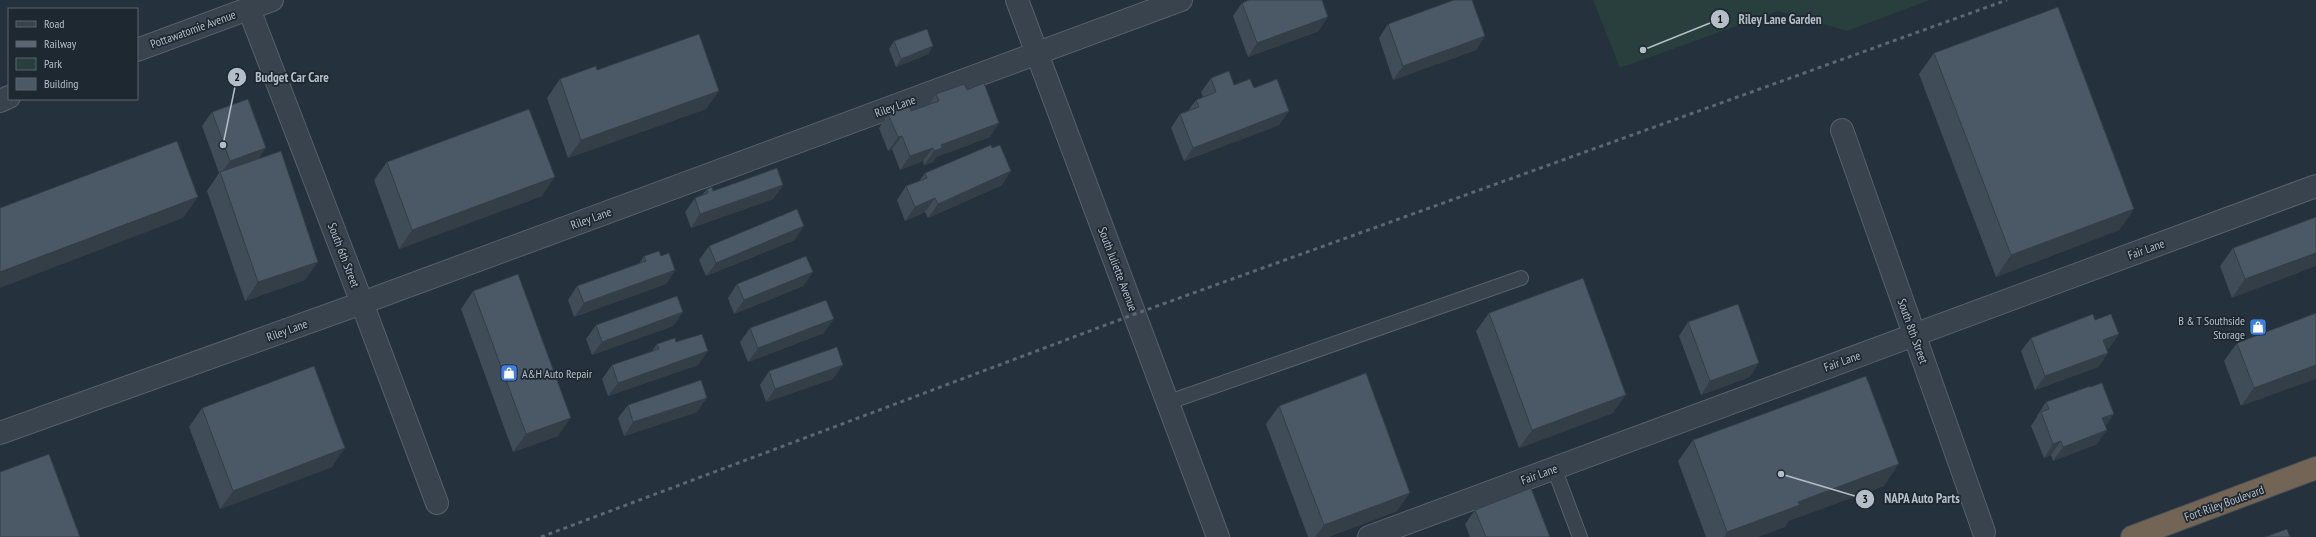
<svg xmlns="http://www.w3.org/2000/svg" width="2316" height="537" viewBox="0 0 2316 537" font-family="'PT Sans Narrow',sans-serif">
<rect width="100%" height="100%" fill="#25313c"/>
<path fill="#283f3e" d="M1593 0H1930L1847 31 1778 11 1620 68Z"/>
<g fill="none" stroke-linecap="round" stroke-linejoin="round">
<defs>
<path id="lane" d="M1169 402 1521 278
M1554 468 1580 537"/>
<path id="street" d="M1017 0 1218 537
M249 9 362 303 437 503
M137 50 272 0
M0 101 9 97
M1842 130 1984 532
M0 433 362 303 1181 0
M1369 537 2316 186"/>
<path id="highway" d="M2132 537 2316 468"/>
</defs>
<use href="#lane" stroke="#57616a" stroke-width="16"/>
<use href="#street" stroke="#57616a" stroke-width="24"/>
<use href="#highway" stroke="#444e57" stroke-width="24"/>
<use href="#lane" stroke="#38434d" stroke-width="14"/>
<use href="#street" stroke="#38434d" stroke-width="22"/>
<use href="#highway" stroke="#726556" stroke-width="22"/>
<path stroke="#5b6773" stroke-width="3" stroke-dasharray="4 4" stroke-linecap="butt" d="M541 537 1135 314 2007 0"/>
</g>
<path fill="#404c57" d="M1242 3 1319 31 1248 57 1233 16Z
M1388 24 1485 36 1476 50 1393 80 1379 38Z
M894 41 933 46 928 54 896 67 889 49Z
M1934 53 2134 209 2119 230 1996 277 1919 74Z
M597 70 719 91 706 109 568 158 547 98 560 79Z
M1211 78 1234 85 1254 88 1289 111 1279 125 1184 161 1171 128 1180 114 1188 111 1196 100 1203 97 1201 92Z
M967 90 990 137 936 157 933 162 924 165 923 161 900 170 892 149 888 151 879 128 888 114 911 111 929 105 936 94Z
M212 112 258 159 305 280 245 301 207 191 219 173 202 126Z
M387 162 542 196 399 249 374 180Z
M925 173 1002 185 928 218 925 212 905 221 897 200 906 186 919 181Z
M783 185 773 199 691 228 685 212 695 198 702 195 707 189 713 191Z
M2316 217 2232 298 2220 266 2233 248Z
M795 240 706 276 699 260 709 246Z
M644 256H661L675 270 666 284 574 317 568 300 577 286 639 264Z
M813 272 803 286 734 314 728 298 737 284Z
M473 291 558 436 513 452 461 309Z
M683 312 673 326 592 355 586 339 596 325Z
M1489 313 1613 413 1519 448 1476 331Z
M2316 313 2241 406 2224 361 2237 343Z
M2095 320 2119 334 2109 348 2106 349 2108 353 2098 367 2035 390 2021 351 2031 338Z
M1688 322 1750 377 1701 395 1679 336Z
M750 328 824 333 748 362 740 342Z
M676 342 708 351 698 365 608 396 602 379 612 365 652 351 657 344Z
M769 371 833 379 766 402 760 385Z
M2090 387 2114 414 2105 426 2097 444 2053 461 2051 455 2044 458 2031 426 2037 417V416L2046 402Z
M628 405 697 412 624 436 618 418Z
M1279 406 1397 511 1328 537H1308L1266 424Z
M202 408 332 467 220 509 189 427Z
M1693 440 1884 486 1788 521 1785 527 1757 537H1706L1678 461Z
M1475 510 1550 537H1470L1465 524Z"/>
<path fill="#343e47" d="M1328 17 1319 31 1248 57 1257 43Z
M1485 36 1476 50 1393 80 1403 66Z
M933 46 928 54 896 67 901 59Z
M719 91 706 109 568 158 581 140Z
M1289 111 1279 125 1184 161 1193 148Z
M999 123 990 137 936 157 933 162 924 165 934 151 941 145Z
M902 136 892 149 888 151 898 137Z
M266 148 256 162 220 175 230 161Z
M933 148 923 161 900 170 910 156Z
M1011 171 1002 185 928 218 938 204Z
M555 177 542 196 399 249 412 230Z
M783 185 773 199 691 228 700 214Z
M198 197 183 218 0 288V272Z
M935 198 925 212 905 221 915 207Z
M2134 209 2119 230 1996 277 2011 255Z
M804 226 795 240 706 276 716 263Z
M2316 253V266L2232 298 2245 279Z
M318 262 305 280 245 301 258 282Z
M675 270 666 284 574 317 584 303Z
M813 272 803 286 734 314 744 300Z
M683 312 673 326 592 355 602 342Z
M834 319 824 333 748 362 758 348Z
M2119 334 2109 348 2094 354 2103 340Z
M708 351 698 365 608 396 618 383Z
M2108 353 2098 367 2035 390 2045 376Z
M1759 363 1750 377 1701 395 1710 381Z
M843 365 833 379 766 402 775 389Z
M2316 365V379L2241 406 2254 388Z
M1626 395 1613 413 1519 448 1532 430Z
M707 398 697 412 624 436 633 422Z
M2114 414 2104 428 2102 418Z
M571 418 558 436 513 452 526 434Z
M2107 430 2097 444 2053 461 2063 447Z
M2061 441 2051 455 2044 458 2053 444Z
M345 448 332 467 220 509 233 491Z
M1899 464 1884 486 1788 521 1785 527 1757 537H1724L1727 532 1798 502Z
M1410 493 1397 511 1328 537H1315L1324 525Z"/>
<path fill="#4b5865" stroke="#343e47" d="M1249 0H1322L1328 17 1257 43 1242 3Z
M1454 0H1472L1485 36 1403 66 1388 24Z
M2058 7 2134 209 2011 255 1934 53Z
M927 29 933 46 901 59 894 41Z
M699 34 719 91 581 140 560 79 596 66 597 70Z
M1229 71 1234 85 1250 79 1254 88 1277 79 1289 111 1193 148 1180 114 1199 107 1196 100 1216 92 1211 78Z
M984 83 999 123 941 145 942 148 934 151 933 148 910 156 902 136 898 137 888 114 909 106 911 111 939 101 936 94 964 84 967 90Z
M248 99 266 148 230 161 212 112Z
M529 109 555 177 412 230 387 162Z
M177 141 198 197 0 272V208Z
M991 145 992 148 1000 145 1011 171 938 204 935 198 915 207 906 186 927 178 925 173Z
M281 151 318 262 258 282 220 172Z
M777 168 783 185 700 214 695 198 708 193 707 189 712 187 713 191Z
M797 209 804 226 716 263 709 246Z
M2316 217V253L2245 279 2233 248Z
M659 251 661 256 669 253 675 270 584 303 577 286 646 261 644 256Z
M806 256 813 272 744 300 737 284Z
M518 274 571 418 526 434 473 291Z
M1583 278 1626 395 1532 430 1489 313Z
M677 296 683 312 602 342 596 325Z
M826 300 834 319 758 348 750 328Z
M1738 304 1759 363 1710 381 1688 322Z
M2316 313V365L2254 388 2237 343Z
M2093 314 2095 320 2111 314 2119 334 2103 340 2108 353 2045 376 2031 338Z
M702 334 708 351 618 383 612 365 659 349 657 344 675 338 676 342Z
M837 347 843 365 775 389 769 371Z
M314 366 345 448 233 491 202 408Z
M1366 373 1410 493 1324 525 1279 406Z
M1866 376 1899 464 1798 502 1800 505 1727 532 1693 440Z
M701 380 707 398 633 422 628 405Z
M2102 383 2114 414 2102 418 2107 430 2063 447 2061 441 2053 444 2041 412 2049 409 2046 402 2090 386V387Z
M49 454 80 537H0V472Z
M1531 488 1550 537H1486L1475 510Z
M2287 529 2290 537H2265Z"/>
<defs>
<symbol id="shop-square" viewBox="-11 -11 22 22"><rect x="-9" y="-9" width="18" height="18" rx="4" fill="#3f7fe0" stroke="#1e2831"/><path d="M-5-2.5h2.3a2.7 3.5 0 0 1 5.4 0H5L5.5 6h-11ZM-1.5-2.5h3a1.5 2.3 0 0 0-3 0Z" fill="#fff"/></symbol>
</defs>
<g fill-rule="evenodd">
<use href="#shop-square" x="2248" y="317" width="20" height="20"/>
<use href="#shop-square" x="499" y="363" width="20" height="20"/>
</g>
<g text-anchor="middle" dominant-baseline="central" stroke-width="3.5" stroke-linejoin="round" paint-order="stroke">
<g font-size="12" fill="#b4bec8" stroke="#1e2831">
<text transform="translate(193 29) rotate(-20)">Pottawatomie Avenue</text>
<text transform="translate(895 106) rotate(-20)">Riley Lane</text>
<text transform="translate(591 218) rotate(-20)">Riley Lane</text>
<text transform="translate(2146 249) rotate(-20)">Fair Lane</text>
<text transform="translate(344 255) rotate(69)">South 6th Street</text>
<text transform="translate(1118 269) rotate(69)">South Juliette Avenue</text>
<text transform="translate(287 330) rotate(-20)">Riley Lane</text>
<text transform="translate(1913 331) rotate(70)">South 8th Street</text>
<text transform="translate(1842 361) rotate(-20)">Fair Lane</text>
<text transform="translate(1539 474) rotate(-20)">Fair Lane</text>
<text transform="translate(2224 503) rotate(-20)">Fort Riley Boulevard</text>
</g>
<g font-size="12" fill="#b4bec8" stroke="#1e2831" text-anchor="end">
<text x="2245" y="320">B &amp; T Southside<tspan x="2245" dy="14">Storage</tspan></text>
<text x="522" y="373" text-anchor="start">A&amp;H Auto Repair</text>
</g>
</g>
<path fill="none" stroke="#b4bec8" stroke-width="1.5" d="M1643 50L1720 19M223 145L237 77M1781 474L1865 499"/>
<g fill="#b4bec8" stroke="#1e2831" stroke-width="1.5">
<circle cx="1643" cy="50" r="4"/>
<circle cx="223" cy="145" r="4"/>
<circle cx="1781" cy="474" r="4"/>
<circle cx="1720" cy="19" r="10"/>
<circle cx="237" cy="77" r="10"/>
<circle cx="1865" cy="499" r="10"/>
</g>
<g font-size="12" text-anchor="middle" font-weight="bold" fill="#111">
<text x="1720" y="23">1</text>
<text x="237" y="81">2</text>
<text x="1865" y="503">3</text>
</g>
<g font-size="13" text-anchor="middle" font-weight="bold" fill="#b4bec8" stroke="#1e2831" stroke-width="3.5" stroke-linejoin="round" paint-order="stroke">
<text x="1780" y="24">Riley Lane Garden</text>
<text x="292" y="82">Budget Car Care</text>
<text x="1922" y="503">NAPA Auto Parts</text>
</g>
<rect x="8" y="8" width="130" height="92" fill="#1e2831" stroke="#5a646d"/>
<rect x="16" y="21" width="20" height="6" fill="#38434d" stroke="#5a646d"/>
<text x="44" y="28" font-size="12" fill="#b4bec8">Road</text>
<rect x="16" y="41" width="20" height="6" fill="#5b6773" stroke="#5a646d"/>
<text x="44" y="48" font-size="12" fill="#b4bec8">Railway</text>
<rect x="16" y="58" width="20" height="12" fill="#283f3e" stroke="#5a646d"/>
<text x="44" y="68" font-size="12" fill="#b4bec8">Park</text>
<rect x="16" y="78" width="20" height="12" fill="#4b5865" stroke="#5a646d"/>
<text x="44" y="88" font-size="12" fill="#b4bec8">Building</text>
</svg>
